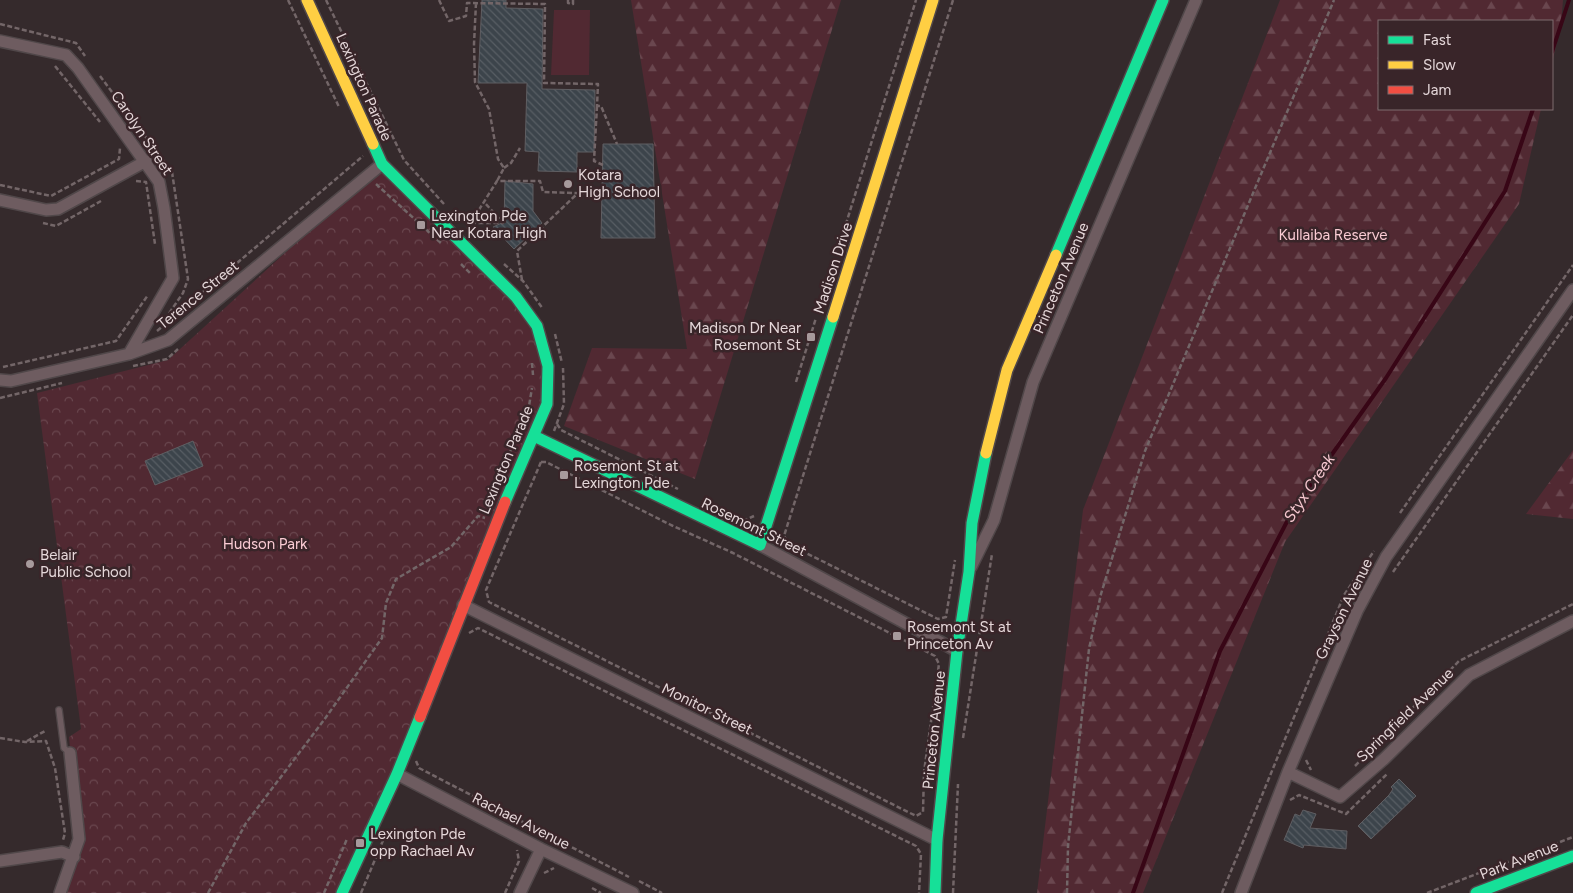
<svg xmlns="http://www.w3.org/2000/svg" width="1573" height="893" viewBox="0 0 1573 893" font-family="Figtree,sans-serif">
<defs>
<pattern id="forest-firs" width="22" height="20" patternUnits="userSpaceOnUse" patternTransform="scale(1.25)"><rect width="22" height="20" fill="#512932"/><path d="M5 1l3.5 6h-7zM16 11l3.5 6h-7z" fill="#6a474f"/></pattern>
<pattern id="park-crowns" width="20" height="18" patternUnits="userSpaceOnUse" patternTransform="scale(1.25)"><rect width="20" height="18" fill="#512932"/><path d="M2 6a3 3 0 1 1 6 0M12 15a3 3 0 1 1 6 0" fill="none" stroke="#6a474f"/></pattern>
<pattern id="building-back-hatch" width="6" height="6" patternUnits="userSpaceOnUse" patternTransform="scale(1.25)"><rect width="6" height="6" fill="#3c444b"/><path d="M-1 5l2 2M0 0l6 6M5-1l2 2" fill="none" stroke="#585e64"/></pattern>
</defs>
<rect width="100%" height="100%" fill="#352a2c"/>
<path fill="#512932" d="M554 10H590L589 75H551Z"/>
<path fill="url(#forest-firs)" d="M631 0H841L695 479 564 426 592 348 687 349Z
M1280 0H1563L1561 24 1552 63V21H1379V109H1541L1519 204 1285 542 1143 893H1037L1083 510Z
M1573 450V519L1526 514Z"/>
<path fill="url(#park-crowns)" d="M382 164 537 326 547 404 341 893H60L79 839 69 737 81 729 37 393 168 360Z"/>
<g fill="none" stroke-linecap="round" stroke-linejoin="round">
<path stroke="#380616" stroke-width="4" d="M1552 52 1569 0
M1133 893 1220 651 1294 508 1386 378 1505 191 1533 109"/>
</g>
<path fill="url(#building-back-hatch)" stroke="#5f5e62" d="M482 0H506V8L543 9 542 89 595 90 594 152H577V172L538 171 539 152 525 151 527 83H478Z
M603 144H653L655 238H601Z
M505 181 533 184V211L542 223 514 249 493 227 504 222Z
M193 441 203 466 155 485 145 461Z
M1399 779 1416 796 1371 839 1358 826 1389 795 1393 789 1391 787Z
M1303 810 1316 814 1310 828 1347 831 1346 849 1304 845 1303 848 1284 840 1295 814 1300 816Z"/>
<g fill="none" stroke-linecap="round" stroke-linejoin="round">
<defs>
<path id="lane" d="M59 710 64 748 70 753"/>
<path id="street" d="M0 41 66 55 78 68 159 182 164 208 173 278 129 354
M0 200 46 210 58 209 146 161
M0 380 11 381 129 354 168 340 382 164
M760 545 957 651
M971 567 994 520 1033 382 1196 0
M463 605 937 840
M1288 772 1340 797 1384 759 1469 675 1573 621
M397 774 541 849 633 893
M0 861 62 852 74 857
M60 893 79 839 70 753
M520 893 541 849
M1241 893 1288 772 1357 611 1386 557 1573 290"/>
<path id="fast" d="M373 144 382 164 516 297 537 326 548 366 547 404 505 502
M1056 255 1163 0
M534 436 760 545 833 317
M342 893 397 774 420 717
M935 893 937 840 957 651 969 572 972 523 986 453
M1476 893 1573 856"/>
<path id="slow" d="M307 0 373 144
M833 317 933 0
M986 453 1007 370 1056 255"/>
<path id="jam" d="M420 717 505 502"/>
</defs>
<use href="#lane" stroke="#504749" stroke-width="8"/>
<use href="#street" stroke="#504749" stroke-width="14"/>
<use href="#fast" stroke="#504749" stroke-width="14"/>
<use href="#slow" stroke="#504749" stroke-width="14"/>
<use href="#jam" stroke="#504749" stroke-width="14"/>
<path stroke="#736668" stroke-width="2.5" stroke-dasharray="5 2.5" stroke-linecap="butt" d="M288 0 339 107
M326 0 404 160 444 204
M439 0 449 21 466 16 467 3 545 4 544 83 598 84 597 106H601L617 144
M568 0V3L573 4V0
M953 0 784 536 790 545 938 619 946 617 955 560
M476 3 474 44 475 82 489 109 498 159 504 168 497 181
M0 24 76 43 85 56
M55 66 100 122
M100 76 172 172 188 279 183 293 161 325
M597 106 594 161 603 165
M504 168 511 163 520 148
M136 181 146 182 155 244
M376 184 442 244
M0 185 51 196 119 159 120 148
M43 223 56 226 101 201
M471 223H503L485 203
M467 229 497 181H540L543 192 602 194
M839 246 916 0
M461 264 471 274
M504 264 523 281 543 309
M522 280 517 251 578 193
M157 331 363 156
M555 334 562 363
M532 363 533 375
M133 366 167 359 178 349
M3 367 116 341 148 295
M796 382 816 318
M0 398 62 383
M557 424 561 430 678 489
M554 431 564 404 563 368
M541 462H546L671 525 733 553 935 656 939 664 924 772 923 812 916 816 489 602 486 590Z
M501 474 529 406 532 388
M1400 513 1573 265
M743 521 754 516
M1393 572 1573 315
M469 633 478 628 916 846 921 854 919 893
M0 738 25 742 46 741 55 768 65 833 63 840
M963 738 992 554
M27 741 45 731
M1306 760 1311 770
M416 761 419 768 629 877
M1355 766 1459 661 1573 604
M1290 800 1299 795 1346 814 1388 773
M544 873 554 868
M639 881 662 893
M592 888 601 893
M208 893 246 823 324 720 382 638 386 603 396 579 451 547 478 516 485 518
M324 893 347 839
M361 893 387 831
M505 893 519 861 517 850
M953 893 958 784
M1067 893 1068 846 1089 649 1101 594 1145 451 1334 0
M1222 893 1344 595 1374 551
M1427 893 1573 837"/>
<use href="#lane" stroke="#6e5c60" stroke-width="5.5"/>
<use href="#street" stroke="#6e5c60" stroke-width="11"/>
<use href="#fast" stroke="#16e098" stroke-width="11"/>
<use href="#slow" stroke="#ffcf43" stroke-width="11"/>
<use href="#jam" stroke="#f24e42" stroke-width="11"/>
</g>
<g fill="#a79a9c" stroke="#392529" stroke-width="2">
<circle cx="568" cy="184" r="5"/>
<rect x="416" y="220" width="10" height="10" rx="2.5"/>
<rect x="806" y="332" width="10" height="10" rx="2.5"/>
<rect x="559" y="470" width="10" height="10" rx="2.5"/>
<circle cx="30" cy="564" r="5"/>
<rect x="892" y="631" width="10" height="10" rx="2.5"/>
<rect x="355" y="838" width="10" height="10" rx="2.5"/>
</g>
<g text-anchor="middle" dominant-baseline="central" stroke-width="5" stroke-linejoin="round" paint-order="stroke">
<g font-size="15" fill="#e5d7d9" stroke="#392529">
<text transform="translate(364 87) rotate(66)">Lexington Parade</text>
<text transform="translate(142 133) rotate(56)">Carolyn Street</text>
<text transform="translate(833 268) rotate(-72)">Madison Drive</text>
<text transform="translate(1061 278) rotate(-67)">Princeton Avenue</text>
<text transform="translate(198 295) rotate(-39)">Terence Street</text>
<text transform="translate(506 460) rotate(-67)">Lexington Parade</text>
<text transform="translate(754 527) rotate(26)">Rosemont Street</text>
<text transform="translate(1344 609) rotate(-64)">Grayson Avenue</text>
<text transform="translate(707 709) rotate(26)">Monitor Street</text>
<text transform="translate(1405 715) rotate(-44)">Springfield Avenue</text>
<text transform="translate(934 730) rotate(-84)">Princeton Avenue</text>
<text transform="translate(521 821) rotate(27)">Rachael Avenue</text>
<text transform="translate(1519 860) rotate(-21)">Park Avenue</text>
</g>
<g font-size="15" fill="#e5d7d9" stroke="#392529" text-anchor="start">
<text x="578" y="175">Kotara<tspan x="578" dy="17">High School</tspan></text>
<text x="431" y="216">Lexington Pde<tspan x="431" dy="17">Near Kotara High</tspan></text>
<text x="801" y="328" text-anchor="end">Madison Dr Near<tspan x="801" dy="17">Rosemont St</tspan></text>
<text x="574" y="466">Rosemont St at<tspan x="574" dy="17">Lexington Pde</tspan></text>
<text x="40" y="555">Belair<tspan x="40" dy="17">Public School</tspan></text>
<text x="907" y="627">Rosemont St at<tspan x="907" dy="17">Princeton Av</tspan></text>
<text x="370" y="834">Lexington Pde<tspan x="370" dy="17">opp Rachael Av</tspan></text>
</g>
<g font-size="15" fill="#facbd3" stroke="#392529">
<text x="1333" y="235">Kullaiba Reserve</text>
<text x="265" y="544">Hudson Park</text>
</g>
<g font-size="16" font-style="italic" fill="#f7c8d0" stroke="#392529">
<text transform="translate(1309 488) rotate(-56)">Styx Creek</text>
</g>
</g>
<rect x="1378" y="20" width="175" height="90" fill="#392529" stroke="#7e6c6f"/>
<rect x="1388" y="36" width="25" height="8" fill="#16e098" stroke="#7e6c6f"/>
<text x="1423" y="45" font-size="15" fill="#e5d7d9">Fast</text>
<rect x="1388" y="61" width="25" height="8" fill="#ffcf43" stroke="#7e6c6f"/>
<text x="1423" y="70" font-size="15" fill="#e5d7d9">Slow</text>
<rect x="1388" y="86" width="25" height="8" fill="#f24e42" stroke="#7e6c6f"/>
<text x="1423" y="95" font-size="15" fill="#e5d7d9">Jam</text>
</svg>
